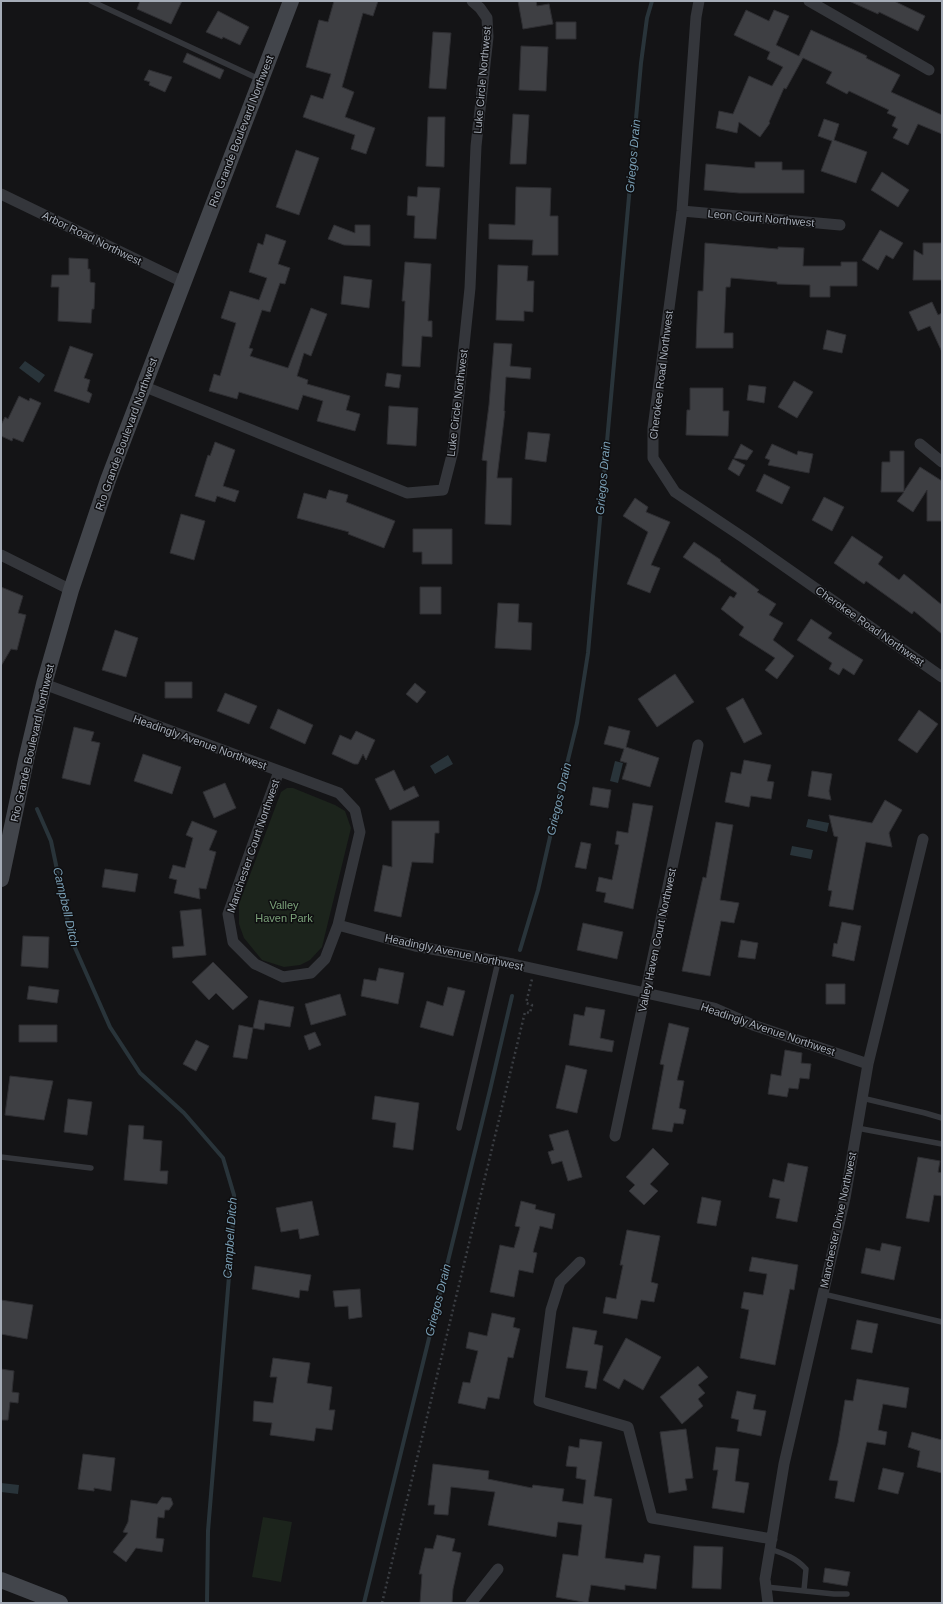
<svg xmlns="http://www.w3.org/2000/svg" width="943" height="1604" viewBox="0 0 943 1604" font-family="Arial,sans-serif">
<rect width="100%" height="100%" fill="#141416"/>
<path fill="#1c241c" d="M287 788H293L335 805 345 811 351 828 322 947 310 960 300 965 284 967 262 960 244 938 239 924V904L281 792Z
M263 1517 292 1522 281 1582 252 1577Z"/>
<path fill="#29343a" d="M25 361 45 375 39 383 19 368Z
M448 755 453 764 435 774 430 766Z
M615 761 623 763 618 783 610 781Z
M808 819 829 823 827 832 806 827Z
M792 846 813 850 811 859 790 855Z
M1 1483 19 1485 18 1494 1 1492Z"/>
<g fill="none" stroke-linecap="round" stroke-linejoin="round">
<path stroke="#29343a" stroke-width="4" d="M37 809 51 841 72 941 110 1027 140 1073 184 1113 223 1158 234 1195 232 1240 208 1531 207 1603
M520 950 538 890 563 780 577 723 588 653 641 63 647 18 652 1
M364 1603 490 1090 512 996"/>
</g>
<path fill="#3e3f43" stroke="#2e2e32" d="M140 1H182L171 24 137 9Z
M334 1H378L373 16 363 13 342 87 354 92 345 117 375 128 366 154 351 149 355 135 303 117 311 95 323 99 331 74 306 67 319 20 328 22Z
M518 1H536L537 6 549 4 553 24 523 29Z
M849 1H894L925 16 918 31 879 12 878 14Z
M746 10 769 21 774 10 789 16 776 45 799 56 811 30 850 48 867 56 866 58 900 75 891 92 942 115V134L918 124 908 145 893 138 898 129 892 126 896 117 887 113 889 110 849 91 847 94 826 83 832 72 803 58 786 89 784 88 769 122 770 123 760 137 739 122 737 133 716 128 719 111 733 114 749 76 772 86 783 67 767 59 770 52 734 35Z
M218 11 249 27 240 45 223 37 222 39 206 32Z
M556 22H576V39H556Z
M433 32 451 33 446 89 429 88Z
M521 46 548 47 546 91 519 90Z
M187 53 224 70 220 79 183 62Z
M149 70 172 77 165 92 149 85 150 82 144 80Z
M513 114 529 115 526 164H510Z
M428 117H445L444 167 426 166Z
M824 119 839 124 834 140 867 152 856 183 821 171 832 141 818 136Z
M296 150 319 158 299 215 276 207Z
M755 162H782V170H804V193H739L704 190 706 164 755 168Z
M882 172 909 190 898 207 871 190Z
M418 187 440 188 436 239 414 238 415 216 407 215 408 196 417 197Z
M516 187 551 188 550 216H558V255H532L533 240 489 239V224L515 225Z
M334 225 355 233V225H370V246L344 245 328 239Z
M880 230 903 243 893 259 886 255 878 270 862 260Z
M266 234 286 241 278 264 290 268 285 284 280 283 270 312 262 310 249 348 253 349 250 356 288 368 311 308 327 314 311 356 304 353 297 376 308 380 307 384 350 396 346 410 360 414 355 431 317 421 323 401 303 395 298 410 239 392 237 399 209 391 214 374 220 376 236 323 221 318 230 291 259 300 267 278 249 272 258 243 263 245Z
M705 243 778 249V247L804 248 803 266H841V262H857V286H830V297H810V285L777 284V282L731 278 730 287H726L724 333H733V348H696L698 291H703Z
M923 243H942V280H913L914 250 923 255Z
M69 258 88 259V269H90V282L95 283 94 309H92L91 323 58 321 59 287H51L52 275H69Z
M405 262 431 264 428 321H432V337L422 336 420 367 402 366 405 301H402Z
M498 265 528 266 527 281H534L533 312 524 311V321L496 320Z
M344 276 372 280 369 308 341 304Z
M932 302 938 315 942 313V352L930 326 918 331 909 312Z
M827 330 846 335 842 353 823 349Z
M494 343 512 344 510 366 531 368 530 379 506 377 504 411H505L497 478H512L511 525 485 524 487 461 482 460 489 405Z
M70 346 93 354 84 378 90 380 87 391 92 394 89 403 54 391Z
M387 373 401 375 399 388 385 386Z
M794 381 813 392 797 418 778 407Z
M749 385 766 387 764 403 747 400Z
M690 388H723V411H729L728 436 686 435 687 410H690Z
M19 396 29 401 30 398 41 403 23 442 13 438 12 441 1 436V425L5 417 8 419Z
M389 406 418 408 416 446 387 444Z
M528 432 550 434 546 462 525 459Z
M215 442 235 450 223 486 239 491 235 502 217 496 215 502 195 496 208 455 210 456Z
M741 444 753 451 747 460 734 458Z
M772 444 797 455 798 451 813 454 809 473 768 465 770 460 765 458Z
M890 451H904V491L920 467 942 481V521H927V490L913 512 897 501 904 492H881L882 462H890Z
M733 459 745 465 739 476 728 469Z
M764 474 790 487 782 504 756 491Z
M329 490 348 495 346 502 395 521 384 548 348 534 349 532 297 518 304 493 326 499Z
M824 497 844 507 832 531 812 520Z
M635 498 648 507 646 512 670 522 651 565 660 568 650 593 627 584 648 532 623 516Z
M181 514 205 521 194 560 170 553Z
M413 529H452V564H422V552H413Z
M852 536 883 557 878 564 899 580 904 574 942 605V634L914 611 912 614 866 581 864 584 834 563Z
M694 542 721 560 720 561 759 590 757 592 776 604 769 615 783 623 773 640 794 656 777 679 765 670 775 658 739 635 744 627 721 609 730 596 734 598 737 593 683 557Z
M1 587 23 596 18 613 26 615 17 650 11 649 1 666Z
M420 587H441V614H420Z
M498 603 519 604 518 622 532 623 531 650 495 648Z
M811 619 832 633 828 638 863 660 854 675 843 668 839 675 829 669 832 663 797 640Z
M115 630 138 638 126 677 102 670Z
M675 674 694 702 657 727 638 699Z
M165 682H192V698H165Z
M415 683 426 692 417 703 406 694Z
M225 693 257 706 249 724 217 711Z
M743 698 762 734 744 743 726 708Z
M278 709 313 725 305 744 270 728Z
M919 710 938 724 917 753 898 740Z
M609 726 630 731 626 747 659 758 650 787 622 779 627 763 620 761 624 749 604 744Z
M74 727 94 732 91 741 100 743 90 785 62 778Z
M356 731 375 740 366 760 363 754 358 764H354L332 754 340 735 351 740Z
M143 754 181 767 172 794 134 781Z
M744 760 771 765 767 781 774 782 771 799 751 796 749 807 725 802 731 772 741 774Z
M394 770 404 791 414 786 419 796 390 810 375 779Z
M812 771 832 774 829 791 831 800 808 796Z
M225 783 236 808 214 818 203 792Z
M593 787 611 790 608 808 590 805Z
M885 800 902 810 889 833 892 847 866 842 853 910 829 906 832 891 828 890 838 837 834 836 829 815 872 823Z
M633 803 653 806 633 909 604 902 606 893 596 891 599 877 612 880 619 845 615 844 617 831 628 833Z
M192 821 217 831 209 850 216 852 206 889 199 888 200 899 174 893 177 880 169 878 173 865 185 868 193 838 186 835Z
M392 821H439V833H435L433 863 412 862 401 917 374 911 383 865 392 867Z
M716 822 733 825 720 900 739 903 734 923 721 921 710 976 682 971 703 877 706 878Z
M581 842 591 844 586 869 575 867Z
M105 869 138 874 135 892 102 887Z
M201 909 206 955 173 958 172 947 184 946 180 911Z
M842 922 861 926 854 961 832 956 834 943 837 944Z
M583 923 623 932 617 959 577 950Z
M23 936 49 937 48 968 21 966Z
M741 940 758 943 755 959 738 957Z
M213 962 248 997 233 1010 216 993 209 1000 192 982Z
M379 968 404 973 398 1004 361 996 364 979 376 981Z
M826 984H845V1004H826Z
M29 986 59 990 57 1003 27 999Z
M448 987 465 991 453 1036 420 1027 427 1001 443 1006Z
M340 994 346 1015 311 1025 305 1004Z
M259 1000 294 1007 290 1027 265 1023 264 1030 253 1028 247 1059 233 1057 239 1025 253 1028Z
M586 1007 605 1010 600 1038 614 1041 612 1052 569 1045 574 1014 584 1016Z
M669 1023 689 1028 677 1080 684 1081 679 1108 686 1110 683 1124 674 1123 672 1132 652 1129 664 1065 660 1064Z
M19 1025H57V1042H19Z
M315 1032 321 1045 309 1050 304 1036Z
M196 1040 209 1046 196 1071 183 1064Z
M785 1050 802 1053 801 1063 811 1064 809 1079 800 1078 798 1089 789 1088 787 1097 768 1094 771 1074 781 1076Z
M566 1065 587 1070 577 1113 556 1108Z
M10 1076 53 1081 44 1120 5 1115Z
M375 1096 419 1103 413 1150 393 1147 396 1123 372 1119Z
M68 1099 92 1102 87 1135 64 1132Z
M129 1125 144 1126 143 1139 162 1141 160 1171H168L167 1184 124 1180Z
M568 1130 582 1177 568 1181 562 1161 552 1164 548 1152 554 1150 549 1135Z
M653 1148 669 1164 650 1184 658 1191 644 1205 629 1191 635 1185 626 1177Z
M918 1157 940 1161 938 1172 942 1173V1196L934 1195 929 1222 906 1218Z
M788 1163 808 1167 797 1222 776 1218 780 1199 769 1197 773 1179 784 1182Z
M702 1197 721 1201 716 1226 697 1223Z
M312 1201 319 1235 300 1239 298 1229 281 1232 276 1208Z
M521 1201 536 1205 535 1209 555 1214 552 1229 540 1226 533 1252 537 1253 533 1273 519 1270 514 1297 490 1292 500 1245 514 1248 520 1227 515 1226Z
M627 1230 660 1236 651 1282 658 1284 654 1302 641 1300 637 1319 603 1313 606 1297 616 1299 623 1265H620Z
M882 1243 901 1247 894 1280 861 1273 866 1248 880 1251Z
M752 1257 798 1265 794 1290 790 1289 775 1365 740 1358 749 1310 741 1308 744 1292 763 1295 767 1274 749 1271Z
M255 1266 311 1275 308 1291 300 1290 299 1298 252 1289Z
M360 1289 362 1317 349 1319 348 1306 335 1307 333 1291Z
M1 1300 33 1305 27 1339 1 1334Z
M492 1313 515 1318 513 1327 520 1329 513 1358 508 1357 499 1399 488 1397 485 1409 458 1403 463 1382 470 1383 478 1351 466 1348 469 1332 487 1336Z
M857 1320 878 1324 872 1353 851 1349Z
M573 1327 597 1331 594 1344 603 1346 596 1389 585 1387 588 1371 566 1368Z
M626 1338 661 1357 643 1390 624 1379 619 1389 603 1380Z
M273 1358 310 1363 307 1383 332 1387 329 1410H335L332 1430 316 1428 314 1441 270 1435 272 1423 253 1421 254 1401 273 1403 277 1377H270Z
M698 1366 708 1377 698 1385 705 1393 698 1399 703 1406 682 1424 660 1397Z
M1 1369 14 1371 12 1392 19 1393 18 1403 10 1402 8 1420H1Z
M857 1379 909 1388 906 1408 883 1404 878 1430 887 1432 885 1445 867 1442 854 1502 835 1498 838 1481 829 1480 838 1443 845 1400 853 1401Z
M737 1391 756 1395 753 1409 766 1411 761 1436 737 1431 739 1420 731 1418Z
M686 1429 693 1478 685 1479 687 1490 669 1493 660 1432Z
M912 1432 942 1440V1473L917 1467 920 1451 908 1447Z
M580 1439 602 1442 594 1496 612 1499 605 1558 643 1563 645 1554 660 1556 656 1589 625 1585V1590L591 1585 588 1603 556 1597 563 1554 578 1556 582 1525 558 1522 556 1537 488 1525 495 1492 451 1487 448 1515 434 1514 435 1505H428L433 1464 489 1471 488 1479 532 1488 533 1485 564 1489 562 1501 583 1504 586 1480 576 1478 577 1467 566 1466 569 1446 579 1448Z
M716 1447 739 1449 735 1481 749 1483 744 1513 712 1508 718 1470H713Z
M83 1454 115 1458 111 1491 94 1488V1491L78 1489Z
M883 1468 904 1473 898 1494 878 1489Z
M162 1497 171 1498 173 1504 169 1510H165L164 1518 158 1517 156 1538 164 1539 162 1552 136 1548 126 1562 113 1552 128 1533 123 1532 128 1522 131 1500 157 1504Z
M437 1535 455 1539 452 1551 461 1553 453 1589 452 1603H420L422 1574H419L425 1548 433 1549Z
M694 1546 723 1547 721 1589 692 1588Z
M825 1568 850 1572 847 1586 823 1582Z"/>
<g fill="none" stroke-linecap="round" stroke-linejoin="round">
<path stroke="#3a3d42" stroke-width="2.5" stroke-dasharray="2 3" stroke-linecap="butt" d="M382 1603 525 1012 530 1013 532 1005 526 1003 532 979"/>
<path stroke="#34363b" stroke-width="5.5" d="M91 1 259 79
M862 1098 925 1113 942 1118
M459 1128 498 962
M857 1128 942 1144
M1 1157 91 1168
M823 1294 942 1322
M770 1549C785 1554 796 1558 806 1569L804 1590
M766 1587 834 1594H847"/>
<path stroke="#34363b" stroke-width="11" d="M699 1 696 17 682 211 653 428V458L675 492 744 538 942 677
M809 1 929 70
M1 194 183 282
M682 211 840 225
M143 386 407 493 443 490 453 451 470 288 476 146 488 37 487 18 480 8 472 1
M920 444 942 462
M1 555 71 590
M44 684 339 793 355 810 360 832 338 925 325 959 311 973 283 977 255 964 233 942 228 914 279 771
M338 925 415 946 513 964 714 1008 753 1025 868 1064
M615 1136 698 745
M580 1262 560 1282 551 1310 539 1401 628 1427 652 1518 772 1539
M471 1603 498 1569
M768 1603 765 1579 784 1464 845 1198 868 1064 923 839"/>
<path stroke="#42454b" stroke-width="16" d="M1 879 26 760 44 684 71 590 108 480 291 1
M1 1580 60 1603"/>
</g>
<g text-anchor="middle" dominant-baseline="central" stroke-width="3" stroke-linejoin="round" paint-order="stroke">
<g font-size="11" fill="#a5acb7" stroke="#0f0f11">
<text transform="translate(482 80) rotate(-85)">Luke Circle Northwest</text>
<text transform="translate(241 131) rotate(-69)">Rio Grande Boulevard Northwest</text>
<text transform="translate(761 218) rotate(5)">Leon Court Northwest</text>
<text transform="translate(92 238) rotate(26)">Arbor Road Northwest</text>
<text transform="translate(661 375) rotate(-83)">Cherokee Road Northwest</text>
<text transform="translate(457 403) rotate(-83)">Luke Circle Northwest</text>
<text transform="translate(126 434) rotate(-70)">Rio Grande Boulevard Northwest</text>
<text transform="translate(870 626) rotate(35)">Cherokee Road Northwest</text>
<text transform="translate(200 742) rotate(20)">Headingly Avenue Northwest</text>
<text transform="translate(32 743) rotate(-77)">Rio Grande Boulevard Northwest</text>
<text transform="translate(253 846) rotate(-71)">Manchester Court Northwest</text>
<text transform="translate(657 940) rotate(-78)">Valley Haven Court Northwest</text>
<text transform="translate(454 952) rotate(12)">Headingly Avenue Northwest</text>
<text transform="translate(768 1029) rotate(19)">Headingly Avenue Northwest</text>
<text transform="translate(838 1220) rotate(-78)">Manchester Drive Northwest</text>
</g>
<g font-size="11" fill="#7ca37a" stroke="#0f0f11">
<text x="284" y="905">Valley<tspan x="284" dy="13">Haven Park</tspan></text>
</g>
<g font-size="12" font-style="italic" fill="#799eb4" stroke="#0f0f11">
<text transform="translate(633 156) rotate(-85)">Griegos Drain</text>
<text transform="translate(603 478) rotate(-85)">Griegos Drain</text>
<text transform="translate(559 799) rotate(-77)">Griegos Drain</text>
<text transform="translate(66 907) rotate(77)">Campbell Ditch</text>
<text transform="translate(230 1238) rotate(-86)">Campbell Ditch</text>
<text transform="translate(438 1300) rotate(-76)">Griegos Drain</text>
</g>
</g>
<rect width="943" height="1604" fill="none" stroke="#a5acb7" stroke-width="4"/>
</svg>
